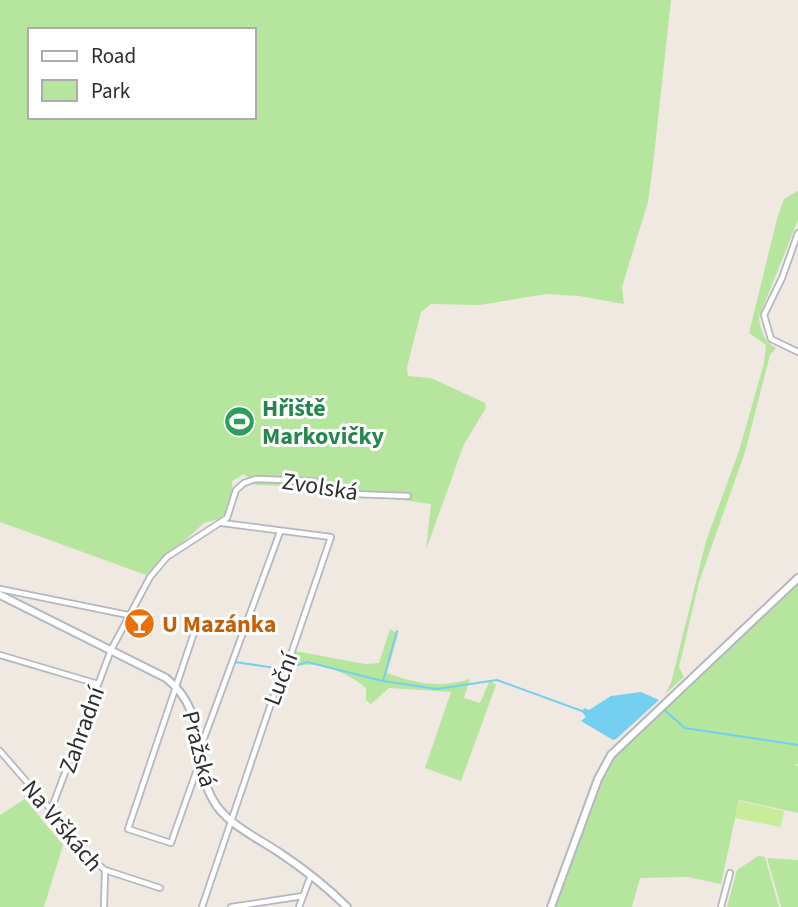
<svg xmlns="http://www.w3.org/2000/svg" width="798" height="907" viewBox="0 0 798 907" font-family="'Source Sans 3',sans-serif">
<rect width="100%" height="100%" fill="#efe9e1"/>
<path fill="#b6e59e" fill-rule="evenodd" d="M0 0H671L653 165 648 202 622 287 624 304 579 296 546 294 480 305 431 304 421 312 407 367 408 376 431 378 485 403 486 408 464 444 426 550 431 504 301 486 256 485 244 474 232 481 233 495 227 512 219 519 204 523 146 575 0 522ZM30 30H254V117H30Z
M798 191V220L759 317C760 329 764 342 776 348L770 355 745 452 699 582 679 667 684 677 665 694 671 683 706 541 739 451 764 363 766 345 749 333 777 219 784 199Z
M798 583V763L795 766H798V813L739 800 721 884 688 877 640 878 632 907H555L606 770 614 758Z
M390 629 398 634 387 673C416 684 440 688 470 679L464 698 480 703 490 680 496 685 461 781 425 768 451 692 389 688 371 704 366 700V688C350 674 312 656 291 669L295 651 365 664 379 663Z
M25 799 63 845 44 907H0V815Z
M758 856 765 857 779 907H727L737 870Z
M767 858 798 860V907H781Z"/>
<path fill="#c9ec9a" d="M232 409H248L247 436 231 435Z
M739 801 784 811 781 827 735 818Z"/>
<path fill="#75cff0" d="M641 692 659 700 616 739 613 740 581 721 586 717 582 712 584 708 589 710 611 696Z"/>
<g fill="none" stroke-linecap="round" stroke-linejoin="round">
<path stroke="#75cff0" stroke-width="2" d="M235 662 282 669
M287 669 307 662 383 681 437 689 497 680 582 711
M383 681 397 631
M663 709 685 728 798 745"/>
<defs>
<path id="minor" d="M798 233 782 278 764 315 771 339 798 352
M0 589 128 615
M196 627 128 829 171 843 200 761
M0 655 98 684
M0 751 51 810 72 843 105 870 104 907
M199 752 280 532
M51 810 111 650 150 577 167 557 227 518 236 490 244 483 256 479 313 481 354 494 408 496
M105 870 160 888
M202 907 278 683 287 666 331 537 222 523
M231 907 303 896
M299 907 311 875
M721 907 730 873"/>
<path id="tertiary" d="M0 595 166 678C210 713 189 757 213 800 226 824 258 838 280 853 304 869 326 886 347 907
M551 907 598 779 611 755 798 578"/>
</defs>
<use href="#minor" stroke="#b4b7c1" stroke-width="8"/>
<use href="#tertiary" stroke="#b4b7c1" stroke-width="10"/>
<use href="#minor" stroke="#fff" stroke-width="4.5"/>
<use href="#tertiary" stroke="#fff" stroke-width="6"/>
</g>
<defs>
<symbol id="stadium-disc" viewBox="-11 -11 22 22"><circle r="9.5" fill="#2e9e5b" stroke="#fff"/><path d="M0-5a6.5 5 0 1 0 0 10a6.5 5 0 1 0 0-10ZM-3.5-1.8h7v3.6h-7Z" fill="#fff"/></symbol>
<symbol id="bar-disc" viewBox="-11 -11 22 22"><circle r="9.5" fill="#e8710a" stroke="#fff"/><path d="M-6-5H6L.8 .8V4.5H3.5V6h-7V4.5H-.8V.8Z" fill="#fff"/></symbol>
</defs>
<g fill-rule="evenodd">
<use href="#stadium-disc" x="222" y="404" width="35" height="35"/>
<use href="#bar-disc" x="122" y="606" width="35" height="35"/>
</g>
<g text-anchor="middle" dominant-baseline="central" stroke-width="6" stroke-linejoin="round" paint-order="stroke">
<g font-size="24" font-weight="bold" fill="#27864d" stroke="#fff" text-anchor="start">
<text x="262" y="408">Hřiště<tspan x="262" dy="28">Markovičky</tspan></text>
</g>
<g font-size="24" fill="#2e2e2e" stroke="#fff">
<text transform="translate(320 487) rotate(9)">Zvolská</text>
<text transform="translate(281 679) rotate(-69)">Luční</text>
<text transform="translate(82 730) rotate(-70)">Zahradní</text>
<text transform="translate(199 749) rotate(76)">Pražská</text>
<text transform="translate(62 826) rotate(50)">Na Vrškách</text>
</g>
<g font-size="24" font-weight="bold" fill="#c56008" stroke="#fff" text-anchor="start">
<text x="162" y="624">U Mazánka</text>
</g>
</g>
<rect x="28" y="28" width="228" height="91" fill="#ffffff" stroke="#ababab" stroke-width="2"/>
<rect x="42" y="51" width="35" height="10" fill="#ffffff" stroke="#ababab" stroke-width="2"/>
<text x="91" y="63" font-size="21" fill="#2e2e2e">Road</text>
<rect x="42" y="80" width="35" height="21" fill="#b6e59e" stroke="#ababab" stroke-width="2"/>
<text x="91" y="98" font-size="21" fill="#2e2e2e">Park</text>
</svg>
